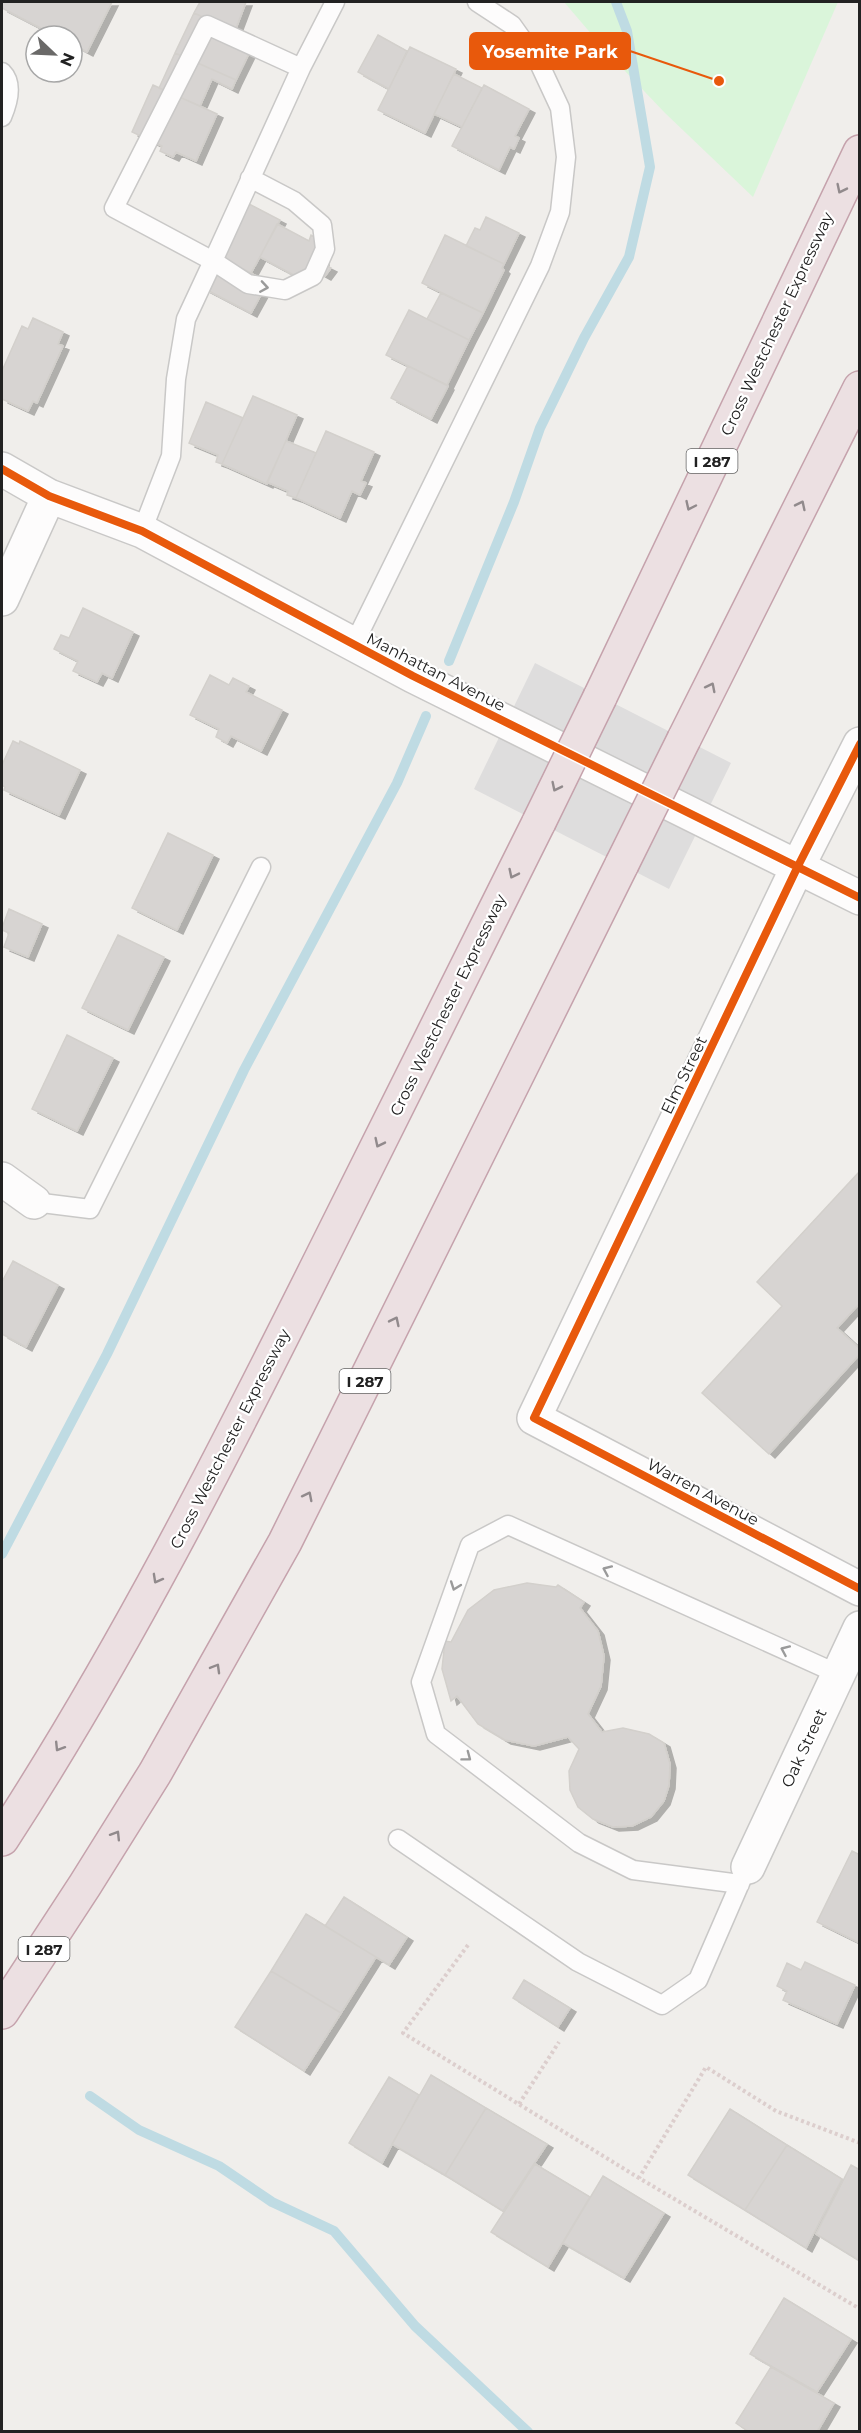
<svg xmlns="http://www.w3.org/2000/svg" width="861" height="2433" viewBox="0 0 861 2433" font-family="Montserrat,sans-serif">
<defs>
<filter id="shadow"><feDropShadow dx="6" dy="4" stdDeviation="0" flood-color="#0004"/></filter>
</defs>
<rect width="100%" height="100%" fill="#f0eeeb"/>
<path fill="#daf5da" d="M564 2H838L753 197 665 113 605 50Z"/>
<path fill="#dedddd" d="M535 663 731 763 669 889 474 789Z"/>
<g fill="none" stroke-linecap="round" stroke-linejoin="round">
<path stroke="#bfdbe3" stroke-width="10" d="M449 661 514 502 540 428 584 338 629 257 650 167 627 31 616 2
M2 1554 107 1354 244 1070 397 783 426 716
M90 2096 139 2130 219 2166 272 2202 334 2231 415 2326 528 2432"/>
</g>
<path fill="#d7d4d2" stroke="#d3d0cc" stroke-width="1.5" filter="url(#shadow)" d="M2 2H112L87 52 72 44V36H56L2 8Z
M200 2H246L235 31 194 13Z
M194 13 255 41 236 80 175 53Z
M378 35 407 51 389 89 358 72Z
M410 47 456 69 425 133 378 110Z
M175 53 236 80 232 89 212 79 200 106 159 88Z
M454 74 482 88 462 127 434 114Z
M153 85 217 114 196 161 176 152 173 157 160 151 162 146 132 132Z
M484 85 529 109 515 136 519 138 514 149 510 147 499 170 452 146Z
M249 204 280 220 251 273 221 258Z
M486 217 519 233 504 264 466 246 475 228 480 230Z
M277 224 309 241 311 235 322 241 323 264 331 268 325 276 318 272 291 281 294 275 260 257Z
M445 235 504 264 502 268 504 270 483 313 422 283Z
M221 258 268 282 251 313 205 289Z
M441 293 483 313 469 340 427 319Z
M409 310 469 340 447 385 386 355Z
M33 318 63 332 58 344 63 346 37 403 33 401 28 411 2 399V371L22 326 28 329Z
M408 366 448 386 431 419 391 398Z
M253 396 297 415 267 484 222 464Z
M206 402 243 418 222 464 216 462 218 455 189 443Z
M326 431 374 452 361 481 366 483 360 495 352 491 340 518 296 498Z
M286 441 316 453 296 498 287 495 288 491 267 482Z
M83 608 133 632 112 678 102 673 97 682 73 671 78 661 54 649 61 635 69 638Z
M210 675 229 685 233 678 249 686 246 692 282 710 261 751 231 736 227 743 216 737 219 729 190 715Z
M13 741 19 744 20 741 80 770 59 815 4 790 5 787 2 785V765Z
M168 833 213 855 177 930 132 908Z
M9 909 42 924 28 957 4 947 9 933 2 930V928Z
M118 935 164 957 128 1030 82 1008Z
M67 1035 113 1058 77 1131 32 1109Z
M860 1171V1303L837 1328 860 1349V1354L769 1454 702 1393 782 1306 757 1282Z
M13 1261 58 1285 26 1347 2 1334V1282Z
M527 1583 556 1587 558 1585 584 1602 580 1608 598 1631 604 1656 601 1686 588 1714 602 1732 623 1728 649 1734 664 1743 670 1764 669 1785 664 1801 651 1817 632 1826 613 1827 593 1819 578 1807 570 1790 569 1771 579 1749 568 1737 534 1746 505 1740 478 1724 457 1696 451 1701 442 1669 445 1641 451 1642 468 1610 494 1590Z
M852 1851 860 1855V1943L817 1922Z
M344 1897 407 1937 389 1965 325 1926Z
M306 1914 376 1957 341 2013 271 1971Z
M805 1962 855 1985 837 2024 783 2000 787 1991 777 1986 787 1963 801 1970Z
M271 1971 341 2013 304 2071 235 2027Z
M271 1971 341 2013 304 2071 235 2027Z
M524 1980 570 2008 558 2027 513 1998Z
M431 2075 486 2108 445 2175 392 2144Z
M389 2077 419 2095 382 2163 349 2143Z
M486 2108 547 2144 503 2211 445 2175Z
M730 2109 787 2145 745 2210 688 2175Z
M787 2145 842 2179 806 2248 745 2210Z
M535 2164 590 2197 548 2267 491 2232Z
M851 2165 860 2170V2261L816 2234Z
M603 2176 664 2213 624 2278 563 2243Z
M784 2298 851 2339 817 2392 750 2354Z
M771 2367 834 2403 817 2432H749L736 2423Z"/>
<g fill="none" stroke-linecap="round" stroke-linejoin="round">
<defs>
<path id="service" d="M301 68 335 2
M2 72C14 84 8 103 2 117
M142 531 171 456 176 379 186 319 213 261 114 208 207 25 301 68 213 261 248 284 285 290 313 276 325 249 322 225 294 201 250 178
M354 644 540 266 560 212 566 157 560 108 539 63 512 25 477 2
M34 1202 90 1209 261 867
M398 1839 578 1962 662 2005 698 1980 744 1874
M740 1884 633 1870 579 1843 436 1734 421 1682 470 1545 508 1525 838 1674"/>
<path id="minor" d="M2 469 49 496 142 531 413 676 860 898
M2 599 49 496
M860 744 798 866 534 1418 860 1589
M2 1179 34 1202
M748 1867 860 1628"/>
<path id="motorway" d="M600 697 860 152
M684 739 860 388
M2 1839C123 1653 223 1455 322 1257 394 1112 467 967 539 822
M2 2012 85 1885 155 1773 285 1542 622 864"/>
</defs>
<use href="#service" stroke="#c9c8c7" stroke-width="21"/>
<use href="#minor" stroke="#c9c8c7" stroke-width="36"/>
<use href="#motorway" stroke="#c5a2ac" stroke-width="36"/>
<path stroke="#dccecd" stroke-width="4" stroke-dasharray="3 3" stroke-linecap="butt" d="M468 1945 403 2033 639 2178
M519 2104 559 2042
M860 2143 776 2111 706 2067 639 2178 860 2309"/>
<use href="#service" stroke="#fdfcfc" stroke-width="18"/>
<use href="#minor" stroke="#fdfcfc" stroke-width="33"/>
<use href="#motorway" stroke="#ece0e2" stroke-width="33"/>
<defs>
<path id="motorway-bridge" d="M539 822 600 697
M622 864 684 739"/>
</defs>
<use href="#motorway-bridge" stroke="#c5a2ac" stroke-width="36" stroke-linecap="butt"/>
<use href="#motorway-bridge" stroke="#ece0e2" stroke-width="33"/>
<defs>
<path id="cycleway" d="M2 469 49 496 142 531 413 676 860 898
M860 744 798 866 534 1418 860 1589"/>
</defs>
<use href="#cycleway" stroke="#fff" stroke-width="11"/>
<use href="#cycleway" stroke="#e8590c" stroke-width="8"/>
</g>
<defs><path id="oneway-chevron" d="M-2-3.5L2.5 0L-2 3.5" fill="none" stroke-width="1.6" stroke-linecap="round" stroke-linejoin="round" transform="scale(1.5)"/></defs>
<g stroke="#918a8c">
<use href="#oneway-chevron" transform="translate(841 189) rotate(116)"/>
<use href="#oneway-chevron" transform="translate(801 505) rotate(-64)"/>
<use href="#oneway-chevron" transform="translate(690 506) rotate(115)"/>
<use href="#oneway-chevron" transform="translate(711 687) rotate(-63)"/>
<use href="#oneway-chevron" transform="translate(556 787) rotate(116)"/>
<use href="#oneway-chevron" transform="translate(513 874) rotate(116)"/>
<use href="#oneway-chevron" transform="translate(379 1143) rotate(116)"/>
<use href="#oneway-chevron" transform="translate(395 1321) rotate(-64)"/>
<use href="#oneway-chevron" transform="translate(308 1496) rotate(-63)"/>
<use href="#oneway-chevron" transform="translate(157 1579) rotate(119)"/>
<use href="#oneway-chevron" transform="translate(216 1668) rotate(-60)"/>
<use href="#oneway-chevron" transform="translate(59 1747) rotate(122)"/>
<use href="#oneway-chevron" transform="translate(116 1835) rotate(-58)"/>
</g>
<g stroke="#9a9a9a">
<use href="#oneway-chevron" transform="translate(264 287) rotate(9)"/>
<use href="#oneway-chevron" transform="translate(607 1570) rotate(-156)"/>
<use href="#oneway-chevron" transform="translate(455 1586) rotate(110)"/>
<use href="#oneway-chevron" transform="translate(785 1650) rotate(-156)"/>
<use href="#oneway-chevron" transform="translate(467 1757) rotate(37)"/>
</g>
<g text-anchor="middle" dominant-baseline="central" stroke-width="4.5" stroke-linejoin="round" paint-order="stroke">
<g fill="#fff" stroke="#646464" stroke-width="1.5">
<rect x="686.5" y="449" width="51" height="24" rx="4.5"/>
<rect x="339.5" y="1369" width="51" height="24" rx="4.5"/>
<rect x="18.5" y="1937" width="51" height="24" rx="4.5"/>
</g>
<g font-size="15" font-weight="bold" fill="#222">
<text x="712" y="461">I 287</text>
<text x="365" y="1381">I 287</text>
<text x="44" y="1949">I 287</text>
</g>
<g font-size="16" fill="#222" stroke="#fff">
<text transform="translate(777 324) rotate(-65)">Cross Westchester Expressway</text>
<text transform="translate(436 672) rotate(27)">Manhattan Avenue</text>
<text transform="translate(448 1005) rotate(-64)">Cross Westchester Expressway</text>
<text transform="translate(684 1075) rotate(-64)">Elm Street</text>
<text transform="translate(230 1439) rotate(-63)">Cross Westchester Expressway</text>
<text transform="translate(703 1492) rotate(28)">Warren Avenue</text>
<text transform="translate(804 1748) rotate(-65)">Oak Street</text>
</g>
</g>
<path fill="none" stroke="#e8590c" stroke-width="2" d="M719 81L630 51"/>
<circle fill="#e8590c" stroke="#fff" stroke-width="2" cx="719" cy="81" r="6"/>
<rect fill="#e8590c" stroke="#e8590c" stroke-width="2" x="470" y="33" width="160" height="36" rx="6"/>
<g font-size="18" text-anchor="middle" font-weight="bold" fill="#fff">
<text x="550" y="58">Yosemite Park</text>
</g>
<rect width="861" height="2433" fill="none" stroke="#222222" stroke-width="6"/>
<g transform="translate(54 54) rotate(113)"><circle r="28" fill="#ffffff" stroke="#a7a7a7" stroke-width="1.5"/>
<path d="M0-4.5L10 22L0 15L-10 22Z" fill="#6a6968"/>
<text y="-9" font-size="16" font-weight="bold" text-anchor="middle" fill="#222222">N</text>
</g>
</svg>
